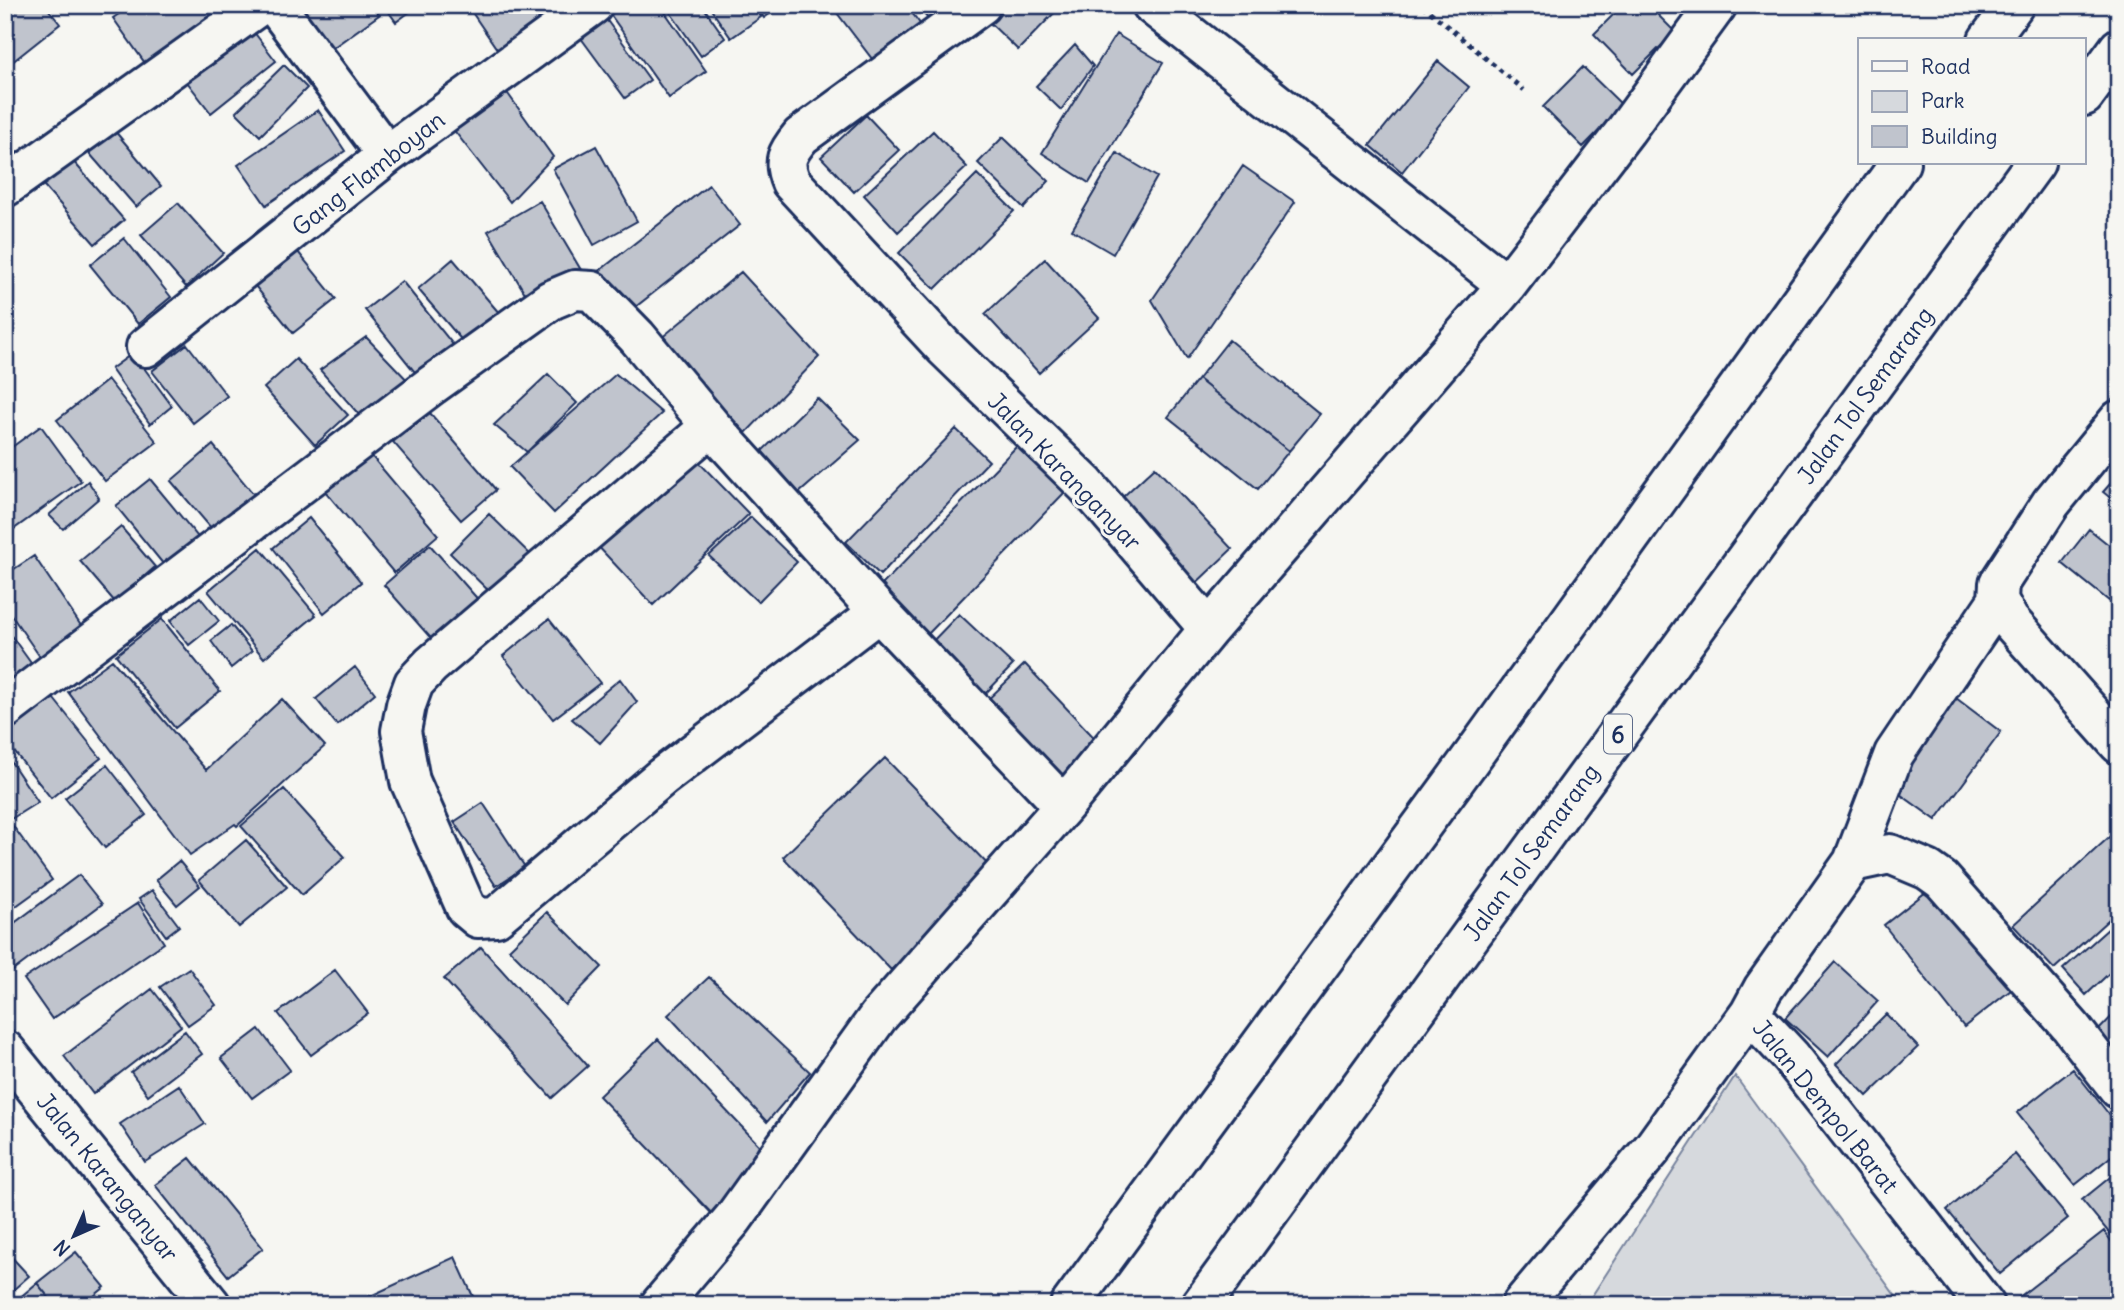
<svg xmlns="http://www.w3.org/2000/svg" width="2124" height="1310" viewBox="0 0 2124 1310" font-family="Delius,sans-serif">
<rect width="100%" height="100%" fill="#f6f6f2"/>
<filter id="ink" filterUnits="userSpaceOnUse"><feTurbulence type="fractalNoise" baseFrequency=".0143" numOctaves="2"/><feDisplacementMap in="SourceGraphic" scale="14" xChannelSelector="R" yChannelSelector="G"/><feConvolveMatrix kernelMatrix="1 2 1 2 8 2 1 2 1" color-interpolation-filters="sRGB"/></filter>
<g filter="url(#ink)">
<path fill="#d6d9dd" stroke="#78849e" stroke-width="2" d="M1735 1076 1902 1305H1586Z"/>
<path fill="#c0c4cd" stroke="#1b2f5e" stroke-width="2" d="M5 5H45L60 24 6 67Z
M132 5H229L145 63 113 18Z
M306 5H372L379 15 324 54 295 13Z
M384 5H419L396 22Z
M467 5H542L548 13 499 52Z
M623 5H660L706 71 669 98 610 14Z
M665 5H702L725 38 701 56Z
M708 5H753L761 17 731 38Z
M756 5H782L764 18Z
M831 5H906L927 33 879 68Z
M915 5H967L940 31Z
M1008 5H1062L1018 50 990 23Z
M1623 5H1648L1675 32 1633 74 1594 34Z
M603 15 650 80 625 98 578 34Z
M247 23 276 61 211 113 181 74Z
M1116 34 1163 63 1089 183 1042 153Z
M1075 45 1093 66 1061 110 1036 86Z
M1438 61 1469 87 1402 172 1370 145Z
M284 65 307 88 260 136 236 112Z
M1583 67 1623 106 1583 147 1543 107Z
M501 84 553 157 510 202 449 124Z
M318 110 345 151 266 205 238 165Z
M866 115 899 150 854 192 821 157Z
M109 124 161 186 136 207 83 146Z
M933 131 967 167 898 232 864 195Z
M1003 137 1049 181 1024 208 978 163Z
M596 146 637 221 594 245 553 169Z
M1117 153 1157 177 1113 254 1072 230Z
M67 154 124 220 95 244 38 179Z
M1243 166 1295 202 1187 359 1152 300Z
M977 174 1014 211 935 289 899 253Z
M709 185 740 225 629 312 598 272Z
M540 201 581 270 529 300 488 231Z
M178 203 223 253 186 287 141 235Z
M124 238 171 297 138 324 90 265Z
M290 242 336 299 293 333 247 276Z
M453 259 506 321 471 351 418 289Z
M1045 259 1099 318 1039 373 985 314Z
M741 272 819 357 743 436 660 339Z
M402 281 459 352 422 381 365 310Z
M366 337 413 386 368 425 320 370Z
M1229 340 1320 414 1289 451 1198 379Z
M187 344 227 396 193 423 152 371Z
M133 353 172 406 150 424 111 369Z
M296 359 348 415 315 445 264 388Z
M548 374 577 403 527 452 494 425Z
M616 374 662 413 554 513 510 467Z
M1198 379 1289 451 1258 489 1168 417Z
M108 380 157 442 105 481 57 420Z
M817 398 860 440 799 493 762 451Z
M430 413 496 490 461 520 393 442Z
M41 426 81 481 14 529 5 517V452Z
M956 429 989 461 880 575 846 542Z
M213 445 265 508 223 542 171 481Z
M1018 445 1066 491 927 635 879 588Z
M689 452 749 514 653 605 594 542Z
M369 453 438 535 394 573 325 491Z
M1155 467 1232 549 1191 588 1113 506Z
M2119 474V505L2103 492Z
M150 479 198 537 164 565 116 506Z
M88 481 99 498 63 529 49 515Z
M489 514 537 561 498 600 450 553Z
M751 517 797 562 758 602 709 556Z
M309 518 361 582 324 613 273 548Z
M121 527 155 567 115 602 80 561Z
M2089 529 2119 553V588L2109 601 2062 563Z
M430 545 482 604 436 644 384 585Z
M260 548 316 615 264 658 208 591Z
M34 556 92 642 49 670 5 606V575Z
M200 597 219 621 189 645 170 621Z
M959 614 1013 665 980 699 926 648Z
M162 619 220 691 175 728 116 655Z
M549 619 600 683 553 719 503 656Z
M231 625 252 651 231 668 211 641Z
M5 627 41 677 5 708Z
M112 660 206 770 282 699 325 746 237 826 235 824 190 855 68 692Z
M1025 664 1103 747 1058 789 980 707Z
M355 667 375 693 337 725 316 699Z
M620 679 637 702 600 743 572 719Z
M50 694 101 758 51 798 5 740V728Z
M1952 695 2001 732 1936 820 1886 784Z
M5 753 38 802 11 819 5 811Z
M885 758 995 872 891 970 783 857Z
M107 765 146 815 105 848 65 798Z
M284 789 345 857 302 895 241 826Z
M483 803 525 867 496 886 454 822Z
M13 826 52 880 5 914V832Z
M2119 828V910L2054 969 2013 925Z
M246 840 287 887 239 927 199 880Z
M179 861 200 886 177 905 156 880Z
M79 875 102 904 6 976 5 930Z
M1931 888 2011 990 1964 1027 1884 925Z
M152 890 179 926 166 936 139 899Z
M138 903 164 943 52 1019 24 979Z
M547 912 602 967 565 1005 509 949Z
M2118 920 2119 964 2086 995 2063 969Z
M481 947 588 1066 552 1098 444 979Z
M1835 962 1878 1001 1828 1057 1785 1018Z
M189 968 216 1005 188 1025 160 987Z
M335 970 368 1013 311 1055 278 1013Z
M709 977 810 1072 767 1122 668 1015Z
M152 989 181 1026 93 1094 64 1056Z
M2119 1009V1058L2094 1035Z
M1886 1014 1918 1047 1867 1096 1836 1064Z
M259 1029 290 1070 252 1098 221 1058Z
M185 1031 202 1054 148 1095 131 1072Z
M658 1039 759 1145 717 1219 599 1096Z
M2073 1069 2119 1127V1150L2075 1185 2017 1113Z
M179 1085 205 1124 145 1162 120 1124Z
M2015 1154 2068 1218 2000 1274 1947 1210Z
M190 1158 263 1248 228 1276 155 1185Z
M5 1163 13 1171 5 1178Z
M2119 1170V1245L2082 1200Z
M2104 1231 2119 1252V1305H2009Z
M7 1252 29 1276 5 1297V1253Z
M76 1252 105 1287 83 1305H55L37 1283Z
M455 1257 477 1305H351Z
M37 1283 55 1305H11Z"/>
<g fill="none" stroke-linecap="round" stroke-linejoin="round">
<defs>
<path id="minor" d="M275 5 387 155
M981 5 801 136C787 153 782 161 791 182L945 348 1086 485 1209 629
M1152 5 1507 285
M5 187 260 5
M146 347 387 155 593 5
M2119 420 2051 503 1999 583 1998 600 2009 620 2119 744
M711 426 431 665 414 683 406 705 401 731 410 781 466 908 478 918 496 917 662 777 879 612
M5 709 432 385 551 300 575 290 592 291 637 337 711 426 879 612 1064 806
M1853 862 1894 754 1998 600
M5 1050 211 1305
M660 1305 733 1219 878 1017 1064 806 1209 629 1507 285 1626 130 1717 5
M1521 1305 1652 1149 1750 1013
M1985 1305 1791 1057 1750 1013 1763 989 1853 862 1890 854 1928 870 1942 880 2071 1027 2119 1089"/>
<path id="motorway" d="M1988 40 2014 5
M2084 96 2119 48
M1070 1305 1469 761 1900 163
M1201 1305 2035 163"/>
</defs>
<use href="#minor" stroke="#1b2f5e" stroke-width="44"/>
<use href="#motorway" stroke="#1b2f5e" stroke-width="44"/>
<path stroke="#1b2f5e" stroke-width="4.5" stroke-dasharray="5 5" stroke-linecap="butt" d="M1422 5 1524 90"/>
<use href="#minor" stroke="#f6f6f2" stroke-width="38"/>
<use href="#motorway" stroke="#f6f6f2" stroke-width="38"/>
</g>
</g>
<g text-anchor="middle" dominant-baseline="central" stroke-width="6" stroke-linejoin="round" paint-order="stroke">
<rect fill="#f6f6f2" stroke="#5d6b8a" stroke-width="2" x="1604" y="714.5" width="28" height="39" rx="5"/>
<g font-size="23" font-weight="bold" fill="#1b2f5e">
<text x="1618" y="734">6</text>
</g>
<g font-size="24" fill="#1b2f5e" stroke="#f6f6f2">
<text transform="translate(368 173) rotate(-38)">Gang Flamboyan</text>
<text transform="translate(1865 395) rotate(-54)">Jalan Tol Semarang</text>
<text transform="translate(1065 471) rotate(46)">Jalan Karanganyar</text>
<text transform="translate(1531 852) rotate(-54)">Jalan Tol Semarang</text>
<text transform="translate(1826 1106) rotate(51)">Jalan Dempol Barat</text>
<text transform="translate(108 1177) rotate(51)">Jalan Karanganyar</text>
</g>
</g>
<rect width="2124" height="1310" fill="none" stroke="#f6f6f2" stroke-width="28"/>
<rect x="14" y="14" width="2096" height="1282" fill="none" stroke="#1b2f5e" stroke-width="2.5" filter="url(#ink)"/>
<rect x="1858" y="38" width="228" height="126" fill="#f6f6f2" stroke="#9ea6b7" stroke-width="2"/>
<rect x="1872" y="61" width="35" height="10" fill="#f6f6f2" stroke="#9ea6b7" stroke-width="2"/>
<text x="1921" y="74" font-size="21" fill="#1b2f5e">Road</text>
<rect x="1872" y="91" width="35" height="21" fill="#d6d9dd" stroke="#9ea6b7" stroke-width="2"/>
<text x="1921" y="108" font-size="21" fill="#1b2f5e">Park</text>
<rect x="1872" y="126" width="35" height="21" fill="#c0c4cd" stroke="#9ea6b7" stroke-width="2"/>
<text x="1921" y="144" font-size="21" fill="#1b2f5e">Building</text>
<g transform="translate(74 1236) rotate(225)" stroke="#f6f6f2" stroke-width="5" paint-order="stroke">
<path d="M0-5L12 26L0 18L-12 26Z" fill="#1b2f5e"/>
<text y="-10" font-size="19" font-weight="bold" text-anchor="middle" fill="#1b2f5e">N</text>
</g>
</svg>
